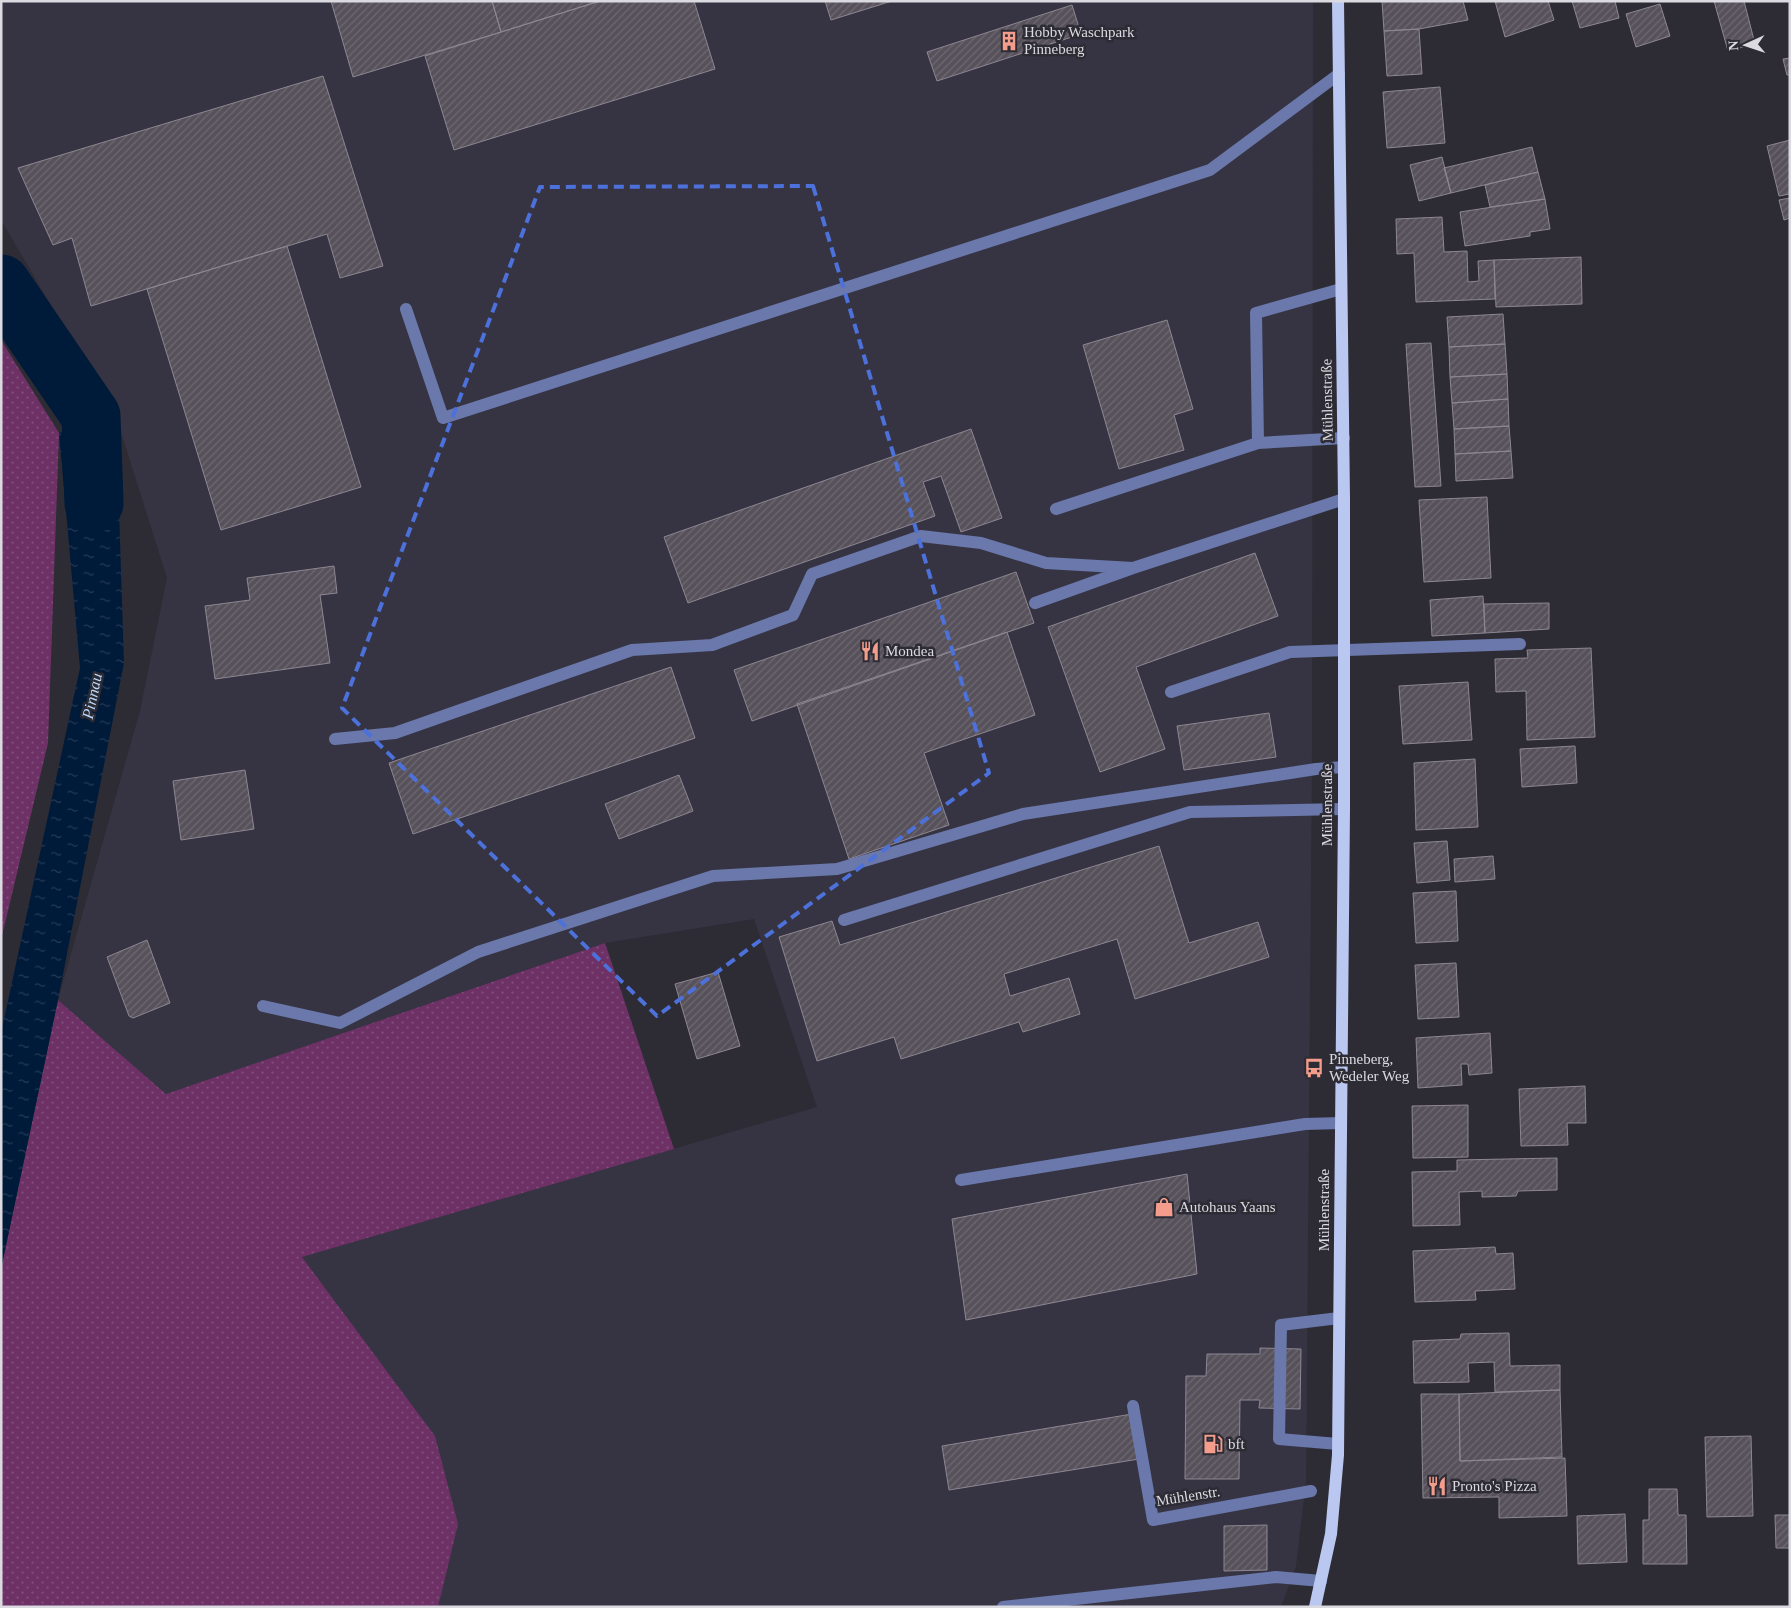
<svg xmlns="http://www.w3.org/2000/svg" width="1791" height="1608" viewBox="0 0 1791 1608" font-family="Georgia,serif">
<defs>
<pattern id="grass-dots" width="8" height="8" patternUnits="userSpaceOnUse" patternTransform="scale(1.25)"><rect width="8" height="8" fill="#6d3166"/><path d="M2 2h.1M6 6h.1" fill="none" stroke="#814e7c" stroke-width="1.8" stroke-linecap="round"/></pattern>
<pattern id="water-ripples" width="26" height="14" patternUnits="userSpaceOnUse" patternTransform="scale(1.25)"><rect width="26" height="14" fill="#001a3a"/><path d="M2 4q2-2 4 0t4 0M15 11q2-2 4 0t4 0" fill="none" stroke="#253b56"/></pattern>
<pattern id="building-hatch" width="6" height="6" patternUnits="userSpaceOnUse" patternTransform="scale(1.25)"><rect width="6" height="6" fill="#56515a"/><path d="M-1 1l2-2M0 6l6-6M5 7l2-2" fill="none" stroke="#6e6971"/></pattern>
</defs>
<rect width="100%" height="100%" fill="#2d2c35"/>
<path fill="#363443" d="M1 1H1313L1312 752 1306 1480 1296 1566 1281 1607H438L435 1436 302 1257 817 1107 754 919 605 943 166 1094 58 1000 140 711 167 578 116 416 1 220Z"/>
<path fill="url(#grass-dots)" d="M1 340 59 433 48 743 1 940Z
M605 943 674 1149 302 1257 435 1436 458 1524 438 1607H1V1269L58 1000 166 1094Z"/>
<path fill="url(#water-ripples)" d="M116 416 124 663 58 1000 1 1269V1033L80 668 59 433Z"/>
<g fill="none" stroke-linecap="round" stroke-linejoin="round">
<path stroke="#001a3a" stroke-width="59" d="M1 284 91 416 94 503"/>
</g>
<path fill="url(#building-hatch)" stroke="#8e8792" d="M331 1H492L501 32 353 77Z
M492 1H600L501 32Z
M600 1H694L715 69 454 150 425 56Z
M825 1H892L831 20Z
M1382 1H1463L1468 20 1419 29 1384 31Z
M1495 1H1548L1554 20 1505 37Z
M1572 1H1615L1619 18 1580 28Z
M1714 1H1744L1755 44 1728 51Z
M1660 4 1670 36 1636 47 1626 14Z
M1072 5 1081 34 937 81 927 52Z
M1419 29 1422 74 1387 76 1384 31Z
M1790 58V75H1787L1783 59Z
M323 76 383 266 340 278 327 234 91 306 72 238 53 245 18 168Z
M1440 87 1445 143 1387 148 1383 92Z
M1790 140V194L1779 196 1767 146Z
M1532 147 1538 172 1451 193 1444 168Z
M1442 157 1451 193 1419 201 1410 165Z
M1538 172 1545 199 1490 207 1485 185Z
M1790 198V218L1784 220 1779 200Z
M1545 199 1550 229 1530 232V236L1465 246 1460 212Z
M1442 217 1444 252 1467 251 1468 282 1479 281 1478 261 1494 260 1495 299 1416 302 1414 253 1397 254 1396 219Z
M287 246 361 487 221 530 147 289Z
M1581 257 1582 304 1496 307 1494 260Z
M1503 314 1505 344 1449 347 1447 317Z
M1167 320 1193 409 1174 415 1184 450 1119 469 1083 345Z
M1431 343 1441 486 1415 487 1406 344Z
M1505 344 1507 374 1450 377 1449 347Z
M1507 374 1508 399 1452 403 1450 377Z
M1508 399 1509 426 1454 429 1452 403Z
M1509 426 1511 451 1455 454 1454 429Z
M971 429 1002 518 961 532 941 476 923 482 935 516 688 603 664 537Z
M1511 451 1513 478 1456 481 1455 454Z
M1487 497 1491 578 1424 582 1419 500Z
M1255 553 1278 616 1136 667 1165 749 1100 772 1048 627Z
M334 566 337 593 320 595 330 663 215 679 205 606 250 600 247 578Z
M1016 572 1034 623 752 721 734 670Z
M1483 596 1485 633 1432 636 1430 600Z
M1549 603V629L1485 633 1484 604Z
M1007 632 1035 715 924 753 949 825 849 859 797 704Z
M1591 648 1595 737 1527 740 1526 691 1496 692 1495 659 1528 658 1527 650Z
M671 667 695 738 413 834 389 763Z
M1468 682 1472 740 1403 744 1399 686Z
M1269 713 1276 757 1184 770 1177 726Z
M1575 746 1577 783 1522 787 1520 749Z
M1475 759 1478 827 1416 830 1414 763Z
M245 770 254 829 181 840 173 781Z
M679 775 693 811 619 839 605 804Z
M1447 841 1450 880 1417 883 1414 843Z
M1159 846 1189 943 1258 922 1269 957 1135 999 1117 939 1004 974 1010 996 1069 978 1080 1014 1023 1032 1019 1022 901 1059 894 1037 817 1061 779 937 832 921 840 945Z
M1493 856 1495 879 1455 882 1454 859Z
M1456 891 1458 941 1416 943 1413 893Z
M147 940 170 1003 133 1018 129 1016 107 957Z
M1456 963 1459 1017 1418 1019 1415 965Z
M718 972 740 1046 697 1059 675 984Z
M1490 1033 1492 1073 1469 1075 1468 1064H1461L1462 1085 1418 1088 1416 1038Z
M1585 1086 1586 1123H1567L1568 1145 1521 1146 1519 1089Z
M1468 1105V1157L1413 1158 1412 1106Z
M1557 1158V1190L1518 1191 1516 1196 1482 1197V1191L1459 1192 1460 1225 1413 1226 1412 1172 1457 1171V1160Z
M1187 1174 1197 1274 966 1320 952 1219Z
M1495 1247 1496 1254 1513 1253 1515 1289 1475 1291 1476 1300 1415 1302 1413 1251Z
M1509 1333 1510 1366 1560 1365V1390L1495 1392 1494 1362 1468 1363 1469 1382 1414 1383 1413 1341 1460 1339 1461 1334Z
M1260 1348 1301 1349 1300 1409 1259 1408 1260 1400H1240L1239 1479H1185L1186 1376H1206L1207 1354H1260Z
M1560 1390 1562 1457 1460 1461 1459 1394Z
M1421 1394H1459L1460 1461 1565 1458 1567 1516 1499 1518V1497L1423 1498Z
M1132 1414 1139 1459 949 1490 942 1446Z
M1751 1436 1753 1516 1707 1517 1705 1437Z
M1649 1489H1677L1678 1515H1686L1687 1564H1643V1520H1649Z
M1625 1514 1627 1562 1578 1564 1577 1516Z
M1775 1515H1790V1548H1776Z
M1267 1525V1570L1224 1571V1526Z"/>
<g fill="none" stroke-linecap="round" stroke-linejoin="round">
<path stroke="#6a78ab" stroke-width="12" d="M406 309 443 418 1210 170 1339 74
M1258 443 1256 313 1341 289
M1056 509 1258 443 1344 438
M1035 603 1133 568 1344 499
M1171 692 1290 652 1520 644
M335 739 395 733 632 650 712 645 793 615 812 574 921 536 981 543 1046 563 1133 568
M844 920 1190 812 1344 809
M263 1006 340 1023 478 952 713 876 837 869 1023 814 1316 769 1344 767
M961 1180 1305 1124 1341 1123
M1133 1406 1153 1520 1311 1491
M1338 1444 1279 1439 1281 1325 1339 1318
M1003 1607 1276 1577 1321 1581"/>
<path stroke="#bac7f1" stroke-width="12" d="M1315 1607 1331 1534 1338 1455 1344 809V499L1338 1"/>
</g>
<path fill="none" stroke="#4c71da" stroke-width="4" stroke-dasharray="10 6" stroke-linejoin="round" d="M813 186 989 773 657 1016 342 708 540 187Z"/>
<defs>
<symbol id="building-bare" viewBox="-9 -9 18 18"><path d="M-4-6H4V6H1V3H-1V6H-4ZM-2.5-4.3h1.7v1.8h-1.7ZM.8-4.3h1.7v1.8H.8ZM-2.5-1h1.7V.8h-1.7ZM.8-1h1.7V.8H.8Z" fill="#f49d8c" stroke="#2d2c35" stroke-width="2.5" paint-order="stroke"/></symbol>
<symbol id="restaurant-bare" viewBox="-9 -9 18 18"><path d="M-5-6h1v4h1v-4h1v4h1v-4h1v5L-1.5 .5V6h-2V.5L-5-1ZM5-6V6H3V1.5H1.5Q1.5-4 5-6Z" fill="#f49d8c" stroke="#2d2c35" stroke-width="2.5" paint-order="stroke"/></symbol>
<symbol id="bus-bare" viewBox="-9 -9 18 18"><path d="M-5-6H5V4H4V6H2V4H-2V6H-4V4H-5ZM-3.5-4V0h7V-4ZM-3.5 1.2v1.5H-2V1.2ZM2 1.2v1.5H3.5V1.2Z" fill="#f49d8c" stroke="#2d2c35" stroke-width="2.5" paint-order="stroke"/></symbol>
<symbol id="shop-bare" viewBox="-9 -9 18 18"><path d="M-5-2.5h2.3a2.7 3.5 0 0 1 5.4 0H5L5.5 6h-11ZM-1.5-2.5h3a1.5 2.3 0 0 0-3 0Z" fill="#f49d8c" stroke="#2d2c35" stroke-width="2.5" paint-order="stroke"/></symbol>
<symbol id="fuel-bare" viewBox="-9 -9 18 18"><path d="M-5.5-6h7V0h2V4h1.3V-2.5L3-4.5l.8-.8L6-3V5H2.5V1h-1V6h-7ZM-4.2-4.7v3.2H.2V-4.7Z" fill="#f49d8c" stroke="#2d2c35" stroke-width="2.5" paint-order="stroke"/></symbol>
</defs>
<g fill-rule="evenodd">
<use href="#building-bare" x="995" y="27" width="28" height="28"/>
<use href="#restaurant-bare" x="856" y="637" width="28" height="28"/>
<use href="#bus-bare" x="1300" y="1054" width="28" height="28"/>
<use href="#shop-bare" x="1150" y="1193" width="28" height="28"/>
<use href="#fuel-bare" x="1199" y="1430" width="28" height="28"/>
<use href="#restaurant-bare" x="1423" y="1472" width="28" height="28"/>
</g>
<g text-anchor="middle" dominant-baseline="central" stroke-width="5" stroke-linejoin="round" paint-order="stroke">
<g font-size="15" fill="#dbdae0" stroke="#2d2c35" text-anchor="start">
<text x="1024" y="32">Hobby Waschpark<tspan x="1024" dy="17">Pinneberg</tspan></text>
<text x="885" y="651">Mondea</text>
<text x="1329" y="1059">Pinneberg,<tspan x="1329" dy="17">Wedeler Weg</tspan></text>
<text x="1179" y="1207">Autohaus Yaans</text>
<text x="1228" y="1444">bft</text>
<text x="1452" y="1486">Pronto's Pizza</text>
</g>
<g font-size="15" fill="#dbdae0" stroke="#2d2c35">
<text transform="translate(1327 400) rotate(-91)">Mühlenstraße</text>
<text transform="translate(1327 805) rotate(-90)">Mühlenstraße</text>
<text transform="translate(1324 1210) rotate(-90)">Mühlenstraße</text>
<text transform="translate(1188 1496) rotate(-9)">Mühlenstr.</text>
</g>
<g font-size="16" font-style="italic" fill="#bad8fc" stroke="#2d2c35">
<text transform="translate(92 696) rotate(-78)">Pinnau</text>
</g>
</g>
<rect width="1791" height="1608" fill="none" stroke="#dbdae0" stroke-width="5"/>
<g transform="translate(1746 45) rotate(267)" stroke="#2d2c35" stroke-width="4" paint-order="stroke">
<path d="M0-4L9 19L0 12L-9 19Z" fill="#dbdae0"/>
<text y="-8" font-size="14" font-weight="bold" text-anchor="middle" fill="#dbdae0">N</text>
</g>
</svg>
